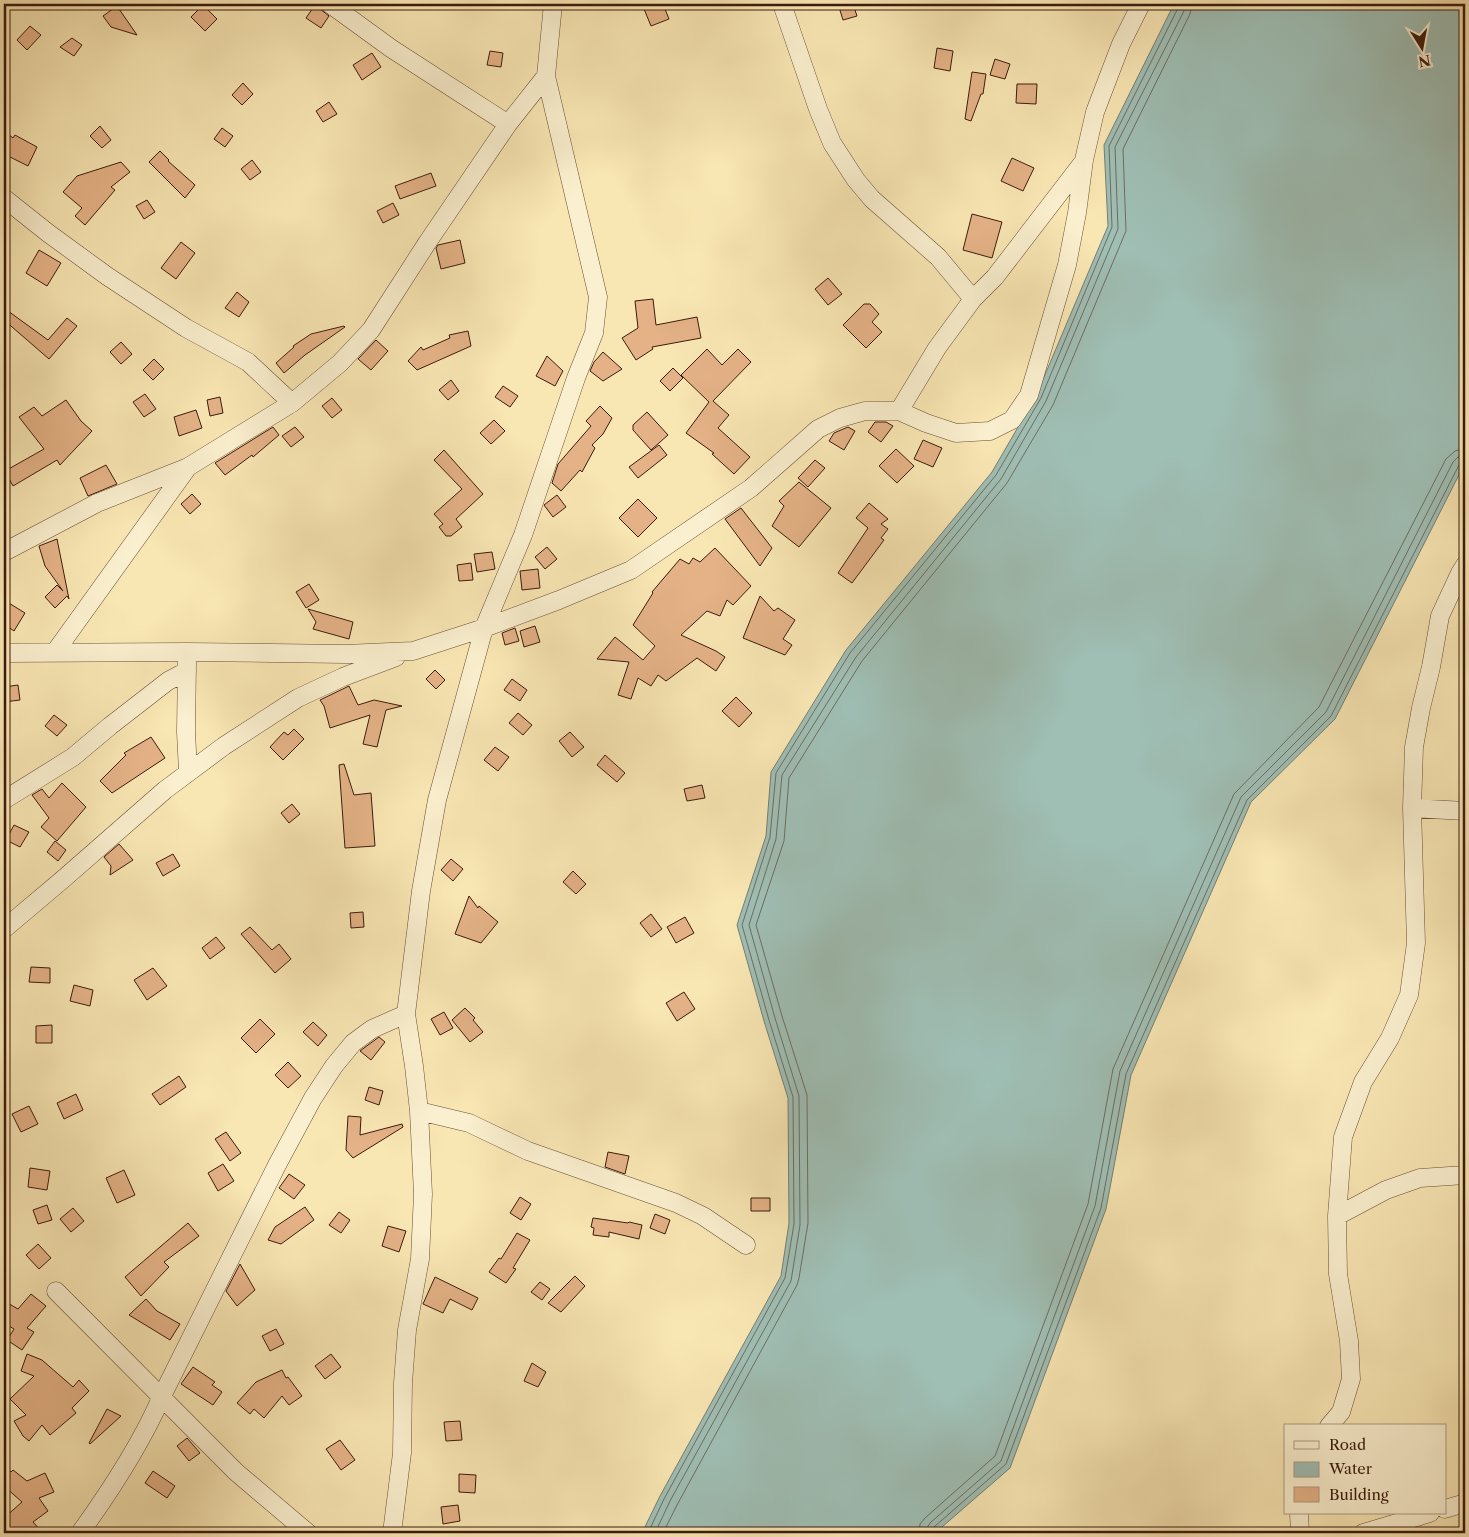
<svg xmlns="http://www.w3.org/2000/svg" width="1469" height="1537" viewBox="0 0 1469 1537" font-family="'Libre Caslon Text',serif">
<rect width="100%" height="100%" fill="#f8e6b3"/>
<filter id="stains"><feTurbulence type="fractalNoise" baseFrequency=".004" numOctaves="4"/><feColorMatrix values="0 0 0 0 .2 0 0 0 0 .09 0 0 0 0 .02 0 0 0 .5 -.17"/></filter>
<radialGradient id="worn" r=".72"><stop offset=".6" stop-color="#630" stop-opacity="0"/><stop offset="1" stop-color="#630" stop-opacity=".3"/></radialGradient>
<path fill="#9fbeb4" stroke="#777d71" d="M1174 4H1465V463L1335 719 1251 802 1131 1075 1106 1209 1010 1468 935 1533H642L660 1496 781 1276 789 1223 788 1098 764 1021 737 925 766 836 771 772 846 650 992 472 1036 396 1108 226 1104 145Z"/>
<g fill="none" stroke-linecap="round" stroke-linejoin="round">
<path stroke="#6e6c60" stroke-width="1" d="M648 1533 664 1499 785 1278 794 1224 793 1097 769 1020 742 925 770 837 776 773 850 653 996 475 1041 398 1112 227 1109 146 1178 8V4
M655 1533 670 1501 791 1281 800 1225 799 1096 775 1018 749 925 776 839 782 775 856 657 1001 479 1046 401 1118 229 1115 147 1184 11 1185 4
M663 1533 677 1505 797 1285 799 1278 808 1223 807 1095 782 1016 756 925 784 841 789 778 862 661 1007 483 1053 405 1126 231 1123 149 1190 14 1192 4
M919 1533 920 1524 925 1518 995 1456 1088 1204 1113 1069 1234 794 1319 707 1446 459 1455 451 1465 448
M926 1533 927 1528 930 1523 1001 1461 1095 1206 1120 1071 1241 797 1326 712 1453 462 1458 457 1465 456
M933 1533 934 1527 1006 1464 1101 1208 1126 1074 1247 800 1331 716 1459 465 1461 463 1465 462"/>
</g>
<path fill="#e4b286" stroke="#3c1b0d" d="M642 4H663L669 19 651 26Z
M838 4H853L857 16 843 20Z
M203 5 217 19 205 31 191 17Z
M315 5 329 16 321 28 306 18Z
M117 6 137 35 111 27 103 16Z
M30 26 41 35 27 50 17 40Z
M72 38 82 45 74 56 60 47Z
M937 48 953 51 950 71 934 68Z
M490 51 503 53 501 67 487 65Z
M372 53 381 67 362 80 353 65Z
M995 59 1010 64 1005 79 990 75Z
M972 72 986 74 983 94H981L971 121 965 119Z
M243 83 253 94 242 105 232 95Z
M1017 84H1037L1036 104 1016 103Z
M329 102 337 114 323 122 316 111Z
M100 126 111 140 102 148 90 136Z
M222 128 233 136 225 147 214 139Z
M4 131 13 138 15 135 37 147 28 166 4 154Z
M160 151 169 160 168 161 195 185 185 198 149 162Z
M1012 158 1034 168 1023 191 1001 181Z
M252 160 261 172 250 180 241 169Z
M121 162 130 172 111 187 115 190 85 225 75 216 82 208 63 192 77 176Z
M431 173 436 186 400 199 395 186Z
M147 200 155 212 144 219 136 206Z
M393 203 399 215 383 223 377 211Z
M972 214 1002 222 992 258 963 250Z
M460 240 465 263 441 269 436 248 438 245Z
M181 242 195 253 176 279 161 268Z
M39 250 61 263 47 286 26 273Z
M828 278 842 294 828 305 815 289Z
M237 292 249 302 239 317 225 308Z
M653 299 656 325 697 317 701 338 652 347 653 349 636 360 622 338 638 328 635 301Z
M864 304H870L879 314 872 322 882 332 866 348 843 325Z
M8 311 48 340 67 318 77 326 49 359 4 320V317Z
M344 326 345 327 305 355 284 373 276 363 294 347 293 346 311 334Z
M468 331 471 346 417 370 408 361 421 347 423 350 450 338 449 335Z
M376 340 388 351 371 370 358 359Z
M121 342 132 354 121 364 110 352Z
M707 349 722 365 738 349 751 362 713 401 729 415 718 428 750 457 734 474 712 454 714 453 686 433 709 402 681 375Z
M603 352 622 369 603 381 590 371 594 362Z
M547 356 563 371 555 386 536 376Z
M154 359 164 369 153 380 143 370Z
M673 368 683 378 670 391 660 381Z
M451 380 459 391 448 400 439 390Z
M503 386 518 396 510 407 495 397Z
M145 394 156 409 144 417 133 402Z
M220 397 223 413 210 416 207 400Z
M332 398 342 410 332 418 322 406Z
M66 400 81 421 92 431 60 465 57 460 13 486 5 471 44 449 19 417 34 407 42 416Z
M600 406 612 418 603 434 592 445 595 448 582 472 580 470 561 491 552 483 558 464 591 426 586 421Z
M196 410 202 428 179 436 174 417Z
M647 412 668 435 651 450 633 430V425Z
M494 420 505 431 491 444 480 433Z
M875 422H886L893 426 881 442 868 432Z
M273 427 279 435 253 457 252 455 225 475 215 463Z
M295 427 304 437 291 447 282 436Z
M848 427 855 431 844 450 829 441 834 433Z
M923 440 942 448 933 467 914 459Z
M659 445 667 455 638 478 629 467Z
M896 449 914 466 897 483 879 466Z
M444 450 483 494 456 519 462 527 451 536H446L439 527 443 524 434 514 462 489 434 460Z
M815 460 825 468 808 487 798 478Z
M106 465 117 484 88 496 80 478Z
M799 482 831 508 799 547 772 526 784 506 779 501Z
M192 494 201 504 190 514 181 504Z
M557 495 566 507 553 517 544 505Z
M638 499 657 518 638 537 619 518Z
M869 503 888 519 881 524 888 529 881 538 884 540 852 583 838 573 868 528 856 518Z
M741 508 772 548 760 566 725 519Z
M57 539 69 599 67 596 55 608 45 597 57 585 63 591 45 566 39 546Z
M547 547 557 559 545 569 535 557Z
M715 548 751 586 733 605 727 600 720 616 707 611 681 635 716 651 725 657 716 671 697 658 666 681 658 675 651 686 638 678 631 699 618 695 629 662 597 659 615 637 643 660 655 646 633 625 653 593 652 592 680 559 689 564 693 558 700 562Z
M492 552 495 569 477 572 474 554Z
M471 563 473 580 459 581 457 565Z
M538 569 540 588 522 590 520 571Z
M309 584 319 600 306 608 296 592Z
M760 596 774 611 778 608 795 620 783 639 792 645 785 655 743 638Z
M4 600 25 613 14 631 4 624Z
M308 609 353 622 349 639 313 629 316 622Z
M535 626 540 642 524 647 520 631Z
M515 628 519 641 505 645 502 633Z
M435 670 445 680 436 689 426 679Z
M512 679 527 690 520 701 504 690Z
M18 685 20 700 4 702V687Z
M349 686 358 705 374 700 402 706 386 710 377 747 363 744 370 715 330 728 324 706 320 700Z
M736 697 752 713 739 727 722 711Z
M518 713 532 725 523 735 509 723Z
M54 715 67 725 57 736 45 726Z
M294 729 304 739 283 760 270 747 284 732 288 735Z
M570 732 584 747 572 757 559 741Z
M151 737 165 758 112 793 100 781 126 755 124 753Z
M495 747 509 757 498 771 484 760Z
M605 755 625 773 617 782 597 765Z
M344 764 354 795 371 793 375 846 345 848 339 765Z
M62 783 86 807 57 841 41 827 49 818 32 795 42 789 49 798Z
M702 785 705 798 687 801 684 789Z
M292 804 300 814 289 823 281 813Z
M14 825 29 832 20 847 6 840Z
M55 841 66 850 58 861 47 852Z
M119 844 133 860 110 875 111 866 104 857Z
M173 854 180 866 163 876 156 863Z
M451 859 463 869 453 881 441 870Z
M573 871 586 884 576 894 563 882Z
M469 896 478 908 479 906 498 922 481 943 455 934Z
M363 912 364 927 351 928 350 913Z
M651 914 662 929 651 937 640 923Z
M685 917 694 933 676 943 667 927Z
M250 927 272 950 279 944 291 959 275 973 241 934Z
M216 937 225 948 210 959 202 948Z
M31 967 50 968V983L29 982Z
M153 968 167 986 147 1000 134 980Z
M74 985 93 990 90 1006 70 1001Z
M684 992 695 1009 677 1021 666 1003Z
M465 1008 475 1018 473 1020 483 1032 470 1042 452 1020Z
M444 1012 453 1028 440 1035 431 1019Z
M260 1019 275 1034 256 1053 241 1038Z
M313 1022 327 1035 318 1046 303 1032Z
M52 1025V1043H36V1026Z
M379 1037 385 1042 371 1060 360 1051Z
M288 1062 301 1076 288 1088 275 1075Z
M179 1076 186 1087 160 1105 152 1094Z
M369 1087 383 1091 379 1105 365 1100Z
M76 1094 83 1110 64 1119 57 1103Z
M29 1106 38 1124 21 1132 12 1114Z
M348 1116 361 1117 360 1135 402 1124 403 1127 353 1158 346 1150Z
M226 1132 241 1153 230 1161 215 1139Z
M608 1152 629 1156 625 1174 605 1167Z
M223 1164 234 1181 218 1191 208 1173Z
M30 1168 50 1171 47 1190 28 1187Z
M124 1170 135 1195 117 1203 106 1178Z
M289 1174 305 1185 294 1199 279 1188Z
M520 1197 531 1204 521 1220 510 1213Z
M751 1198H770V1211H751Z
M47 1205 52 1220 38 1224 33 1210Z
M305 1207 314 1220 281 1244 268 1240 275 1227Z
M73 1208 84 1221 71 1232 60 1219Z
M339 1212 350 1220 341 1233 329 1225Z
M655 1214 670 1220 665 1234 650 1228Z
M593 1218 628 1223 629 1222 642 1225 639 1239 609 1232V1237L593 1235 594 1228 591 1227Z
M188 1223 199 1236 164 1262 169 1267 141 1296 125 1277Z
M388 1226 406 1231 399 1252 382 1246Z
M517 1233 530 1240 513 1268 516 1269 506 1283 489 1272 499 1258 501 1259Z
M38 1244 51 1258 39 1269 26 1255Z
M240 1264 255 1290 237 1306 226 1291Z
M575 1276 585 1286 561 1312 548 1303Z
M435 1277 478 1298 472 1310 450 1299 443 1313 423 1304Z
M540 1282 550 1289 542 1300 531 1292Z
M31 1294 46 1306 27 1328 34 1332 22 1350 7 1340 14 1329 4 1323V1301L18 1309Z
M146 1299 157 1311 180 1324 170 1340 129 1315Z
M276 1329 284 1344 270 1351 262 1336Z
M27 1354 42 1360 73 1387 79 1380 89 1391 72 1408 76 1413 50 1435 42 1425 29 1441 23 1436 14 1421 26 1415 10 1399 34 1376 21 1371Z
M331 1354 341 1367 325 1379 315 1366Z
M532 1363 546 1372 538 1387 524 1381Z
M193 1367 215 1382 212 1385 222 1392 213 1405 181 1384Z
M282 1370 286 1378 288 1377 302 1396 289 1405 282 1396 264 1418 254 1409 250 1414 237 1403 256 1382Z
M107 1409 121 1416 90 1444 89 1443Z
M460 1421 462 1440 446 1441 444 1422Z
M187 1438 200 1453 189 1461 177 1446Z
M340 1440 355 1460 341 1470 326 1449Z
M4 1466 11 1472 13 1470 27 1481 45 1473 54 1492 39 1498 48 1511 33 1522 43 1533H4V1518L22 1502 4 1486Z
M153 1471 175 1486 167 1498 145 1483Z
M459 1474 476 1475 475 1493 459 1492Z
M458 1505 460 1521 443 1524 441 1507Z"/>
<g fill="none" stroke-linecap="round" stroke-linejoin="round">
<defs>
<path id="minor" d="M330 4 392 49 508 124
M782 4 818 109 832 143 856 180 872 199 938 257 973 299
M4 198 48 233 107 276 186 328 248 362 292 403
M899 411 937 348 973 299 995 277 1084 161
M4 552 97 503 188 467 292 403 340 363 371 330 427 243 508 124 546 76
M55 652 188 467
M4 653 187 652 345 654 413 651 484 628 559 600 631 570 751 488 818 429 840 418 865 411H899L926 423 956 433 990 431 1012 420 1029 395 1067 265 1077 213 1084 160 1095 112 1121 44 1141 4
M187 662 186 732 188 771
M4 800 73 757 110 726 168 681 187 671
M1412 808 1465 811
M4 929 62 880 165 790 224 746 298 698 343 677 396 657
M419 1111 469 1123 528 1151 676 1203 703 1216 746 1245
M1337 1216 1386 1190 1420 1178 1465 1175
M56 1291 236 1472 308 1533
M1329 1426 1341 1412 1351 1379 1349 1341 1338 1274 1337 1216 1343 1137 1363 1082 1390 1038 1409 995 1416 943 1412 808 1414 747 1421 708 1431 667 1440 616 1460 573 1465 565
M1445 1509 1465 1503
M1299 1513 1300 1533
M80 1533C111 1490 140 1446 161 1398L277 1165 313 1098 334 1066 353 1043 372 1029 406 1014
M392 1533 402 1453 403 1383 407 1330 420 1259 423 1194 419 1111 414 1066 406 1014 421 891 437 800 484 628 523 535 576 378 594 333 598 297 546 76 553 4
M1363 1533 1430 1513"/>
</defs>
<use href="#minor" stroke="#6b4e36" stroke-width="19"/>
<use href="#minor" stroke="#faefce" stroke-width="18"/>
</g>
<rect width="1469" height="1537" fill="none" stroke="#f8e6b3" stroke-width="20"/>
<rect x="5" y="5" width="1459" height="1527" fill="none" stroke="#3c1b0d" stroke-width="2.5"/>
<rect x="10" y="10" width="1449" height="1517" fill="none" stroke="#3c1b0d"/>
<rect x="1284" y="1424" width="162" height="90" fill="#faefce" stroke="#ae9a81"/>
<rect x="1294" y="1441" width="25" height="8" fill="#faefce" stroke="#ae9a81"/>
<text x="1329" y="1450" font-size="15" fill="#3c1b0d">Road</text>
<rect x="1294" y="1462" width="25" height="15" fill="#9fbeb4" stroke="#ae9a81"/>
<text x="1329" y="1474" font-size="15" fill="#3c1b0d">Water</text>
<rect x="1294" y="1487" width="25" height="15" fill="#e4b286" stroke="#ae9a81"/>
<text x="1329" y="1500" font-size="15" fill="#3c1b0d">Building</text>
<g transform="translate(1422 48) rotate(169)" stroke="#faefce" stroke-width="4" paint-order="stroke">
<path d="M0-4L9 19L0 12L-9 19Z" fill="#3c1b0d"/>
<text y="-8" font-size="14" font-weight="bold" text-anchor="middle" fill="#3c1b0d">N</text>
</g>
<rect width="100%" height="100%" filter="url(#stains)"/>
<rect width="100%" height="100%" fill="url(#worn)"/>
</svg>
